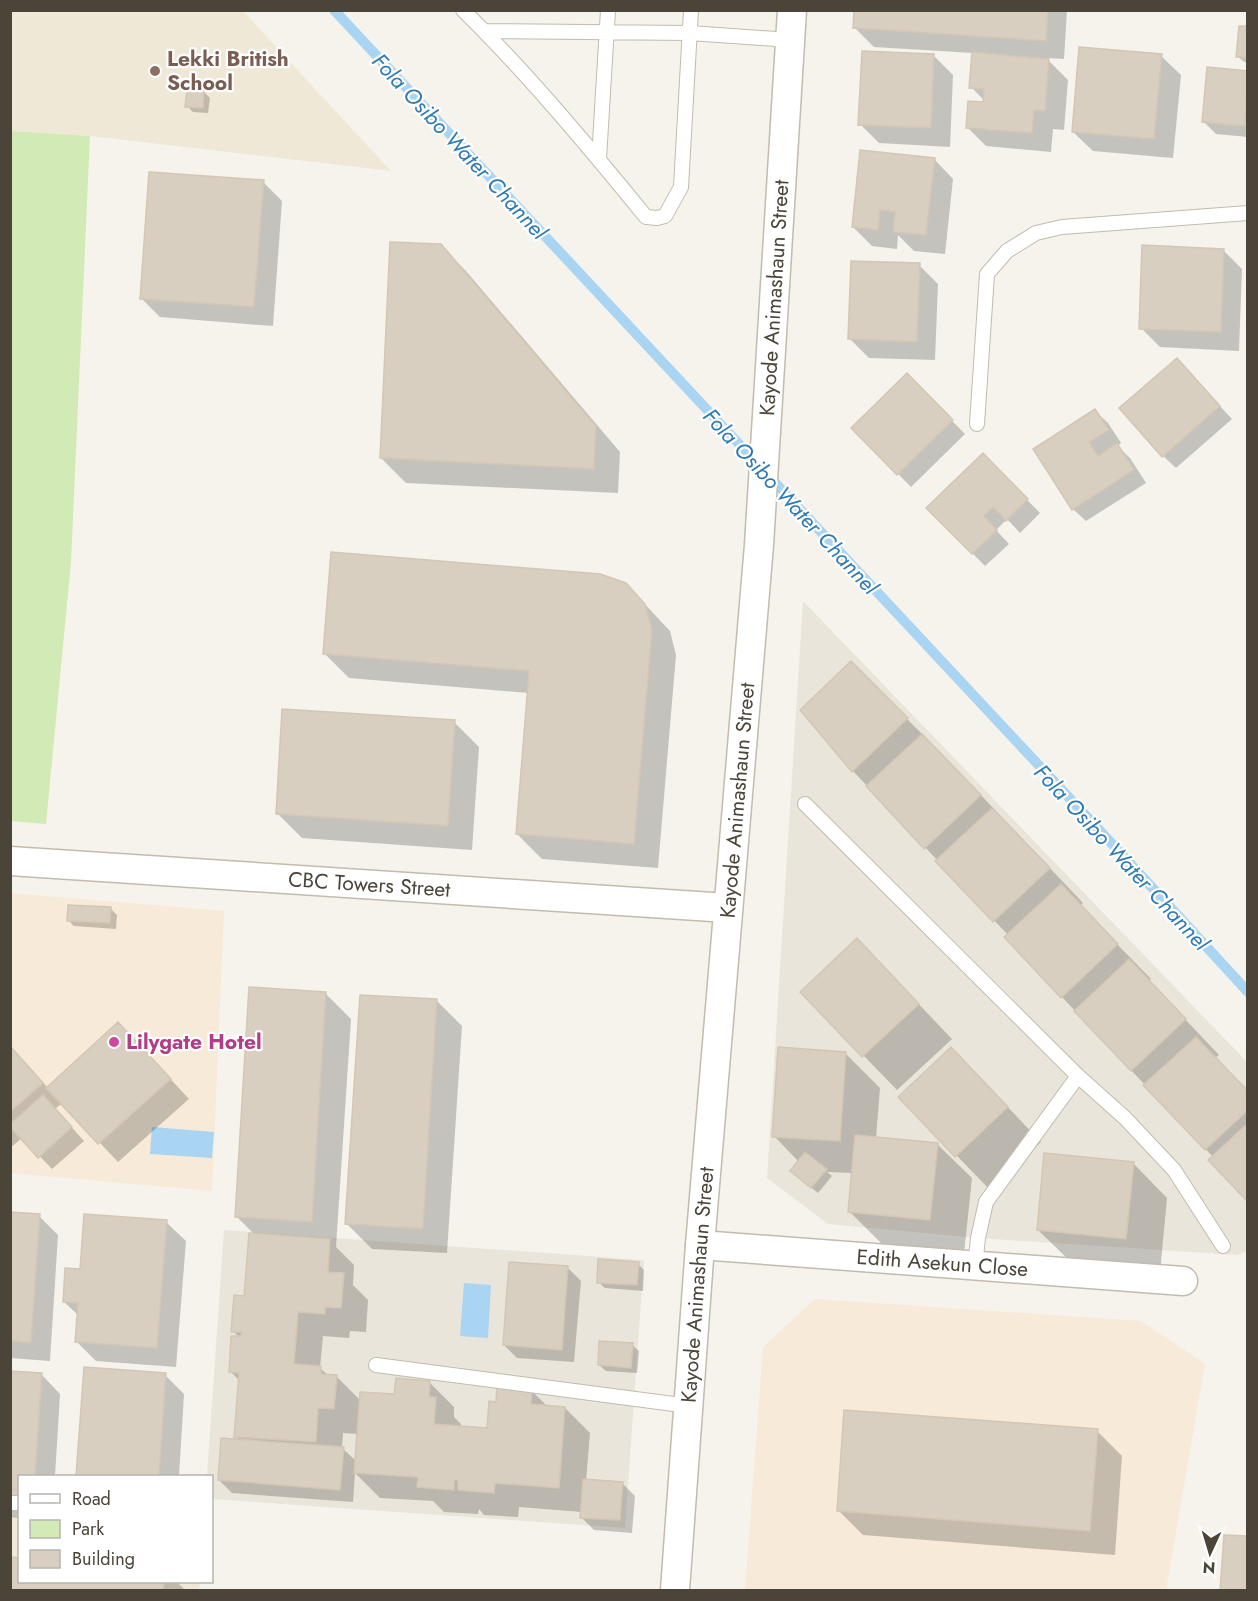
<svg xmlns="http://www.w3.org/2000/svg" width="1258" height="1601" viewBox="0 0 1258 1601" font-family="Jost,sans-serif">
<rect width="100%" height="100%" fill="#f6f3ec"/>
<path fill="#eae5da" d="M803 601 1247 1062V1251L1237 1255 978 1238 828 1224 767 1178Z
M224 1230 644 1260 625 1528 212 1499V1476H207Z"/>
<path fill="#f7ead8" d="M11 893 224 911 212 1191 11 1173Z
M815 1299 1141 1321 1205 1364 1166 1590H745L763 1347Z"/>
<path fill="#efe8d6" d="M10 11H243L391 171 90 136 11 131Z
M10 1516H19L20 1582H200L199 1590H11Z"/>
<path fill="#d2eab5" d="M10 131 90 136 71 562 46 824 11 821Z"/>
<path fill="#a9d4f2" d="M152 1127 214 1132 212 1158 150 1154Z
M464 1283 491 1285 488 1338 460 1336Z"/>
<path fill="#0003" fill-rule="evenodd" d="M856 10H1067L1064 59 1046 58 1068 80 1064 130 1053 129 1051 152 986 146 967 127 985 104V101L971 87 973 53 874 47 855 28Z
M1248 28V62H1244L1237 56Z
M934 56 953 75 950 147 879 143 860 124Z
M1161 56 1181 75 1173 158 1093 151 1073 132Z
M1248 73V137L1216 134 1203 121Z
M204 92 210 98 208 113 193 112 187 106Z
M934 159 953 179 945 254 914 251 898 235 897 249 872 246 853 227Z
M263 182 282 201 273 326 160 317 141 298Z
M441 246 466 271 620 452 618 493 406 483 381 458Z
M1223 250 1242 269 1239 351 1160 347 1141 328Z
M919 265 938 284 935 360 869 358 849 338Z
M1177 360 1232 419 1176 468 1163 456Z
M907 375 965 434 911 487 853 428Z
M1095 411 1108 423 1121 443 1117 446 1130 458 1146 483 1086 521 1073 509Z
M983 455 1040 513 1020 533 1007 519 996 530 1009 544 985 566 928 508Z
M626 584 670 631 676 655 658 868 542 859 517 834 529 693 349 678 324 653Z
M851 663 942 754 1083 903 1080 906 1151 979 1149 981 1219 1055 1215 1058 1248 1091V1199L1213 1157 1062 997 1008 935 853 771Z
M454 722 479 747 472 850 302 838 277 813Z
M111 909 117 915 116 929 74 926 68 920Z
M891 975 952 1039 897 1090 863 1055Z
M326 994 351 1019 336 1247 354 1265 353 1285 368 1300 366 1332 350 1331 349 1338 323 1336 320 1368 329 1376H336L361 1401 396 1396 429 1382 454 1407V1417L461 1424 460 1427 488 1430 498 1404 531 1390 548 1407 565 1408 590 1433 586 1481 622 1483 635 1496 632 1533 594 1530 581 1517 582 1512 519 1507 518 1517 484 1515 479 1509 478 1514 444 1512 433 1501 380 1498 355 1473 353 1502 232 1493 219 1480 240 1441 235 1436 240 1381 230 1371 240 1338 233 1331 246 1298 255 1235 236 1216ZM343 1433 358 1434 356 1461 342 1448Z
M437 1001 462 1026 447 1253 372 1249 347 1224Z
M137 1043 189 1099 118 1162 62 1103 55 1109 84 1141 52 1169 22 1138 10 1148V1046L48 1088Z
M845 1053 880 1088 876 1138 937 1144 972 1178 964 1254 884 1246 849 1211 853 1173 827 1172 832 1176 818 1193 798 1177 799 1162 774 1136Z
M986 1084 1041 1142 990 1190 900 1097Z
M1133 1163 1167 1198 1160 1273 1073 1264 1038 1230Z
M10 1214 39 1216 58 1235 50 1361 10 1358Z
M166 1222 186 1241 176 1367 96 1361 77 1342 79 1316 64 1302 82 1271Z
M638 1264 644 1270 643 1291 605 1288 598 1282Z
M568 1268 581 1281 574 1362 517 1358 504 1345Z
M632 1345 639 1351 637 1373 606 1371 599 1365Z
M85 1369 165 1375 184 1394 179 1476H78Z
M10 1372 41 1374 60 1394 55 1476H20V1518L10 1517Z
M1097 1431 1122 1456 1115 1555 863 1535 838 1510Z
M10 1559 20 1582H177L185 1590H10Z"/>
<g fill="none" stroke-linecap="round" stroke-linejoin="round">
<path stroke="#a9d4f2" stroke-width="10" d="M334 10 1102 833 1248 992"/>
</g>
<path fill="#d8cfc1" stroke="#d3c7b4" stroke-width="1.5" d="M854 10H1048L1046 41 853 28Z
M1239 26H1248V57H1236Z
M1079 47 1162 54 1154 139 1072 132Z
M862 51 934 54 931 128 858 125Z
M972 52 1049 59 1045 111 1034 110 1032 133 966 128 968 101 983 102 984 89 969 88Z
M1207 67 1248 71 1245 126 1202 122Z
M187 90 204 91 203 108 185 107Z
M860 150 935 158 926 235 893 232 895 212 880 210 878 230 852 227Z
M149 172 264 180 254 307 140 299Z
M390 242 441 244 596 426 594 469 380 458Z
M1142 245 1224 249 1221 332 1139 329Z
M851 261 920 263 917 342 848 339Z
M1177 358 1220 406 1162 457 1119 408Z
M907 373 953 420 897 475 851 428Z
M1095 409 1109 430 1089 442 1098 456 1117 443 1134 470 1072 510 1033 449Z
M983 453 1028 499 1006 521 993 507 984 516 997 530 972 554 926 508Z
M331 552 600 574 626 583 645 604 652 629 634 844 516 834 529 671 323 654Z
M851 661 908 718 852 772 800 710Z
M282 709 455 720 448 826 276 814Z
M922 734 981 795 924 849 866 786Z
M992 808 1050 868 993 922 935 861Z
M1061 884 1118 944 1061 998 1004 937Z
M68 905 111 907 110 923 67 921Z
M857 938 919 1004 862 1057 800 992Z
M1129 959 1186 1019 1131 1071 1074 1011Z
M249 987 326 992 312 1222 235 1217Z
M360 995 437 999 423 1229 345 1224Z
M118 1022 171 1079 98 1144 46 1088Z
M1196 1037 1248 1091V1110L1205 1150 1143 1085Z
M10 1046 43 1083 10 1112Z
M778 1047 846 1052 840 1141 772 1137Z
M951 1047 1008 1107 955 1157 898 1097Z
M43 1095 72 1127 38 1158 10 1127V1124Z
M1248 1123V1202L1208 1160Z
M855 1135 938 1143 930 1220 848 1212Z
M805 1152 827 1169 811 1188 790 1171Z
M1044 1153 1134 1162 1126 1239 1037 1230Z
M10 1212 40 1214 31 1343 10 1341Z
M84 1214 167 1220 157 1348 75 1342 78 1303 63 1302 65 1268 80 1269Z
M249 1233 330 1239 328 1272 344 1273 341 1308 325 1307V1314L298 1312 294 1364 321 1366V1374L337 1375 334 1409 318 1408 316 1442 234 1437 239 1373 229 1372 231 1336H241L242 1332H231L234 1295 244 1296Z
M598 1259 639 1262 637 1285 597 1283Z
M509 1262 568 1266 562 1350 503 1345Z
M599 1341 633 1343 631 1368 598 1365Z
M84 1367 166 1373 159 1476H76Z
M10 1371 42 1373 35 1476H20V1501L10 1500Z
M396 1378 430 1381 429 1397H436L434 1424 487 1428 489 1401 496 1402 497 1386 532 1389 531 1404 565 1407 559 1488 495 1483 494 1493 458 1490V1480H454V1490L417 1487 418 1477 354 1473 360 1392 394 1394Z
M844 1410 1098 1429 1090 1531 837 1511Z
M221 1438 344 1447 340 1490 218 1480Z
M583 1479 623 1482 620 1520 580 1518Z
M1224 1535 1248 1536V1590H1220Z
M10 1557 20 1558V1582H164L163 1590H10Z"/>
<g fill="none" stroke-linecap="round" stroke-linejoin="round">
<defs>
<path id="lane" d="M463 10C528 74 588 146 646 217L657 218 665 216 681 187 691 10
M484 31 690 33 790 40
M599 159 608 10
M977 424 987 274 1007 251 1036 233 1062 227 1248 213
M805 804 1078 1076 1125 1118 1174 1170 1223 1246
M975 1266 978 1238 986 1202 1078 1076
M376 1365 689 1406
M10 1503H20"/>
<g id="street">
<path id="s1" d="M10 861 728 908"/>
<path id="s2" d="M700 1245 1183 1281"/>
<path id="s3" d="M675 1590 700 1245 759 545 792 10"/>
</g>
</defs>
<use href="#lane" stroke="#c2bbae" stroke-width="16"/>
<use href="#street" stroke="#c2bbae" stroke-width="31"/>
<use href="#lane" stroke="#fff" stroke-width="14"/>
<use href="#street" stroke="#fff" stroke-width="28"/>
</g>
<circle fill="#8d6e63" stroke="#fff" stroke-width="2" cx="155" cy="71" r="6"/>
<circle fill="#d1479c" stroke="#fff" stroke-width="2" cx="114" cy="1042" r="6"/>
<g text-anchor="middle" dominant-baseline="central" stroke-width="4.5" stroke-linejoin="round" paint-order="stroke">
<g font-size="21" font-weight="bold" fill="#785e54" stroke="#fff" text-anchor="start">
<text x="167" y="59">Lekki British<tspan x="167" dy="24">School</tspan></text>
</g>
<g font-size="21" fill="#4b4439" stroke="#fff">
<text stroke="none"><textPath href="#s3" startOffset="1296">Kayode Animashaun Street</textPath></text>
<text stroke="none"><textPath href="#s3" startOffset="792">Kayode Animashaun Street</textPath></text>
<text stroke="none"><textPath href="#s1" startOffset="360">CBC Towers Street</textPath></text>
<text stroke="none"><textPath href="#s2" startOffset="243">Edith Asekun Close</textPath></text>
<text stroke="none"><textPath href="#s3" startOffset="306">Kayode Animashaun Street</textPath></text>
</g>
<g font-size="21" font-weight="bold" fill="#b23c85" stroke="#fff" text-anchor="start">
<text x="126" y="1042">Lilygate Hotel</text>
</g>
<g font-size="22" font-style="italic" fill="#2e7ab2" stroke="#fff">
<text transform="translate(460 146) rotate(47)">Fola Osibo Water Channel</text>
<text transform="translate(791 501) rotate(47)">Fola Osibo Water Channel</text>
<text transform="translate(1122 857) rotate(47)">Fola Osibo Water Channel</text>
</g>
</g>
<rect width="1258" height="1601" fill="none" stroke="#4b4439" stroke-width="24"/>
<rect x="18" y="1475" width="195" height="108" fill="#ffffff" stroke="#b7b4b0" stroke-width="1.5"/>
<rect x="30" y="1494" width="30" height="9" fill="#ffffff" stroke="#b7b4b0" stroke-width="1.5"/>
<text x="72" y="1505" font-size="18" fill="#4b4439">Road</text>
<rect x="30" y="1520" width="30" height="18" fill="#d2eab5" stroke="#b7b4b0" stroke-width="1.5"/>
<text x="72" y="1535" font-size="18" fill="#4b4439">Park</text>
<rect x="30" y="1550" width="30" height="18" fill="#d8cfc1" stroke="#b7b4b0" stroke-width="1.5"/>
<text x="72" y="1565" font-size="18" fill="#4b4439">Building</text>
<g transform="translate(1210 1553) rotate(184)" stroke="#ffffff" stroke-width="4.5" paint-order="stroke">
<path d="M0-4.5L10 22L0 15L-10 22Z" fill="#4b4439"/>
<text y="-9" font-size="16" font-weight="bold" text-anchor="middle" fill="#4b4439">N</text>
</g>
</svg>
